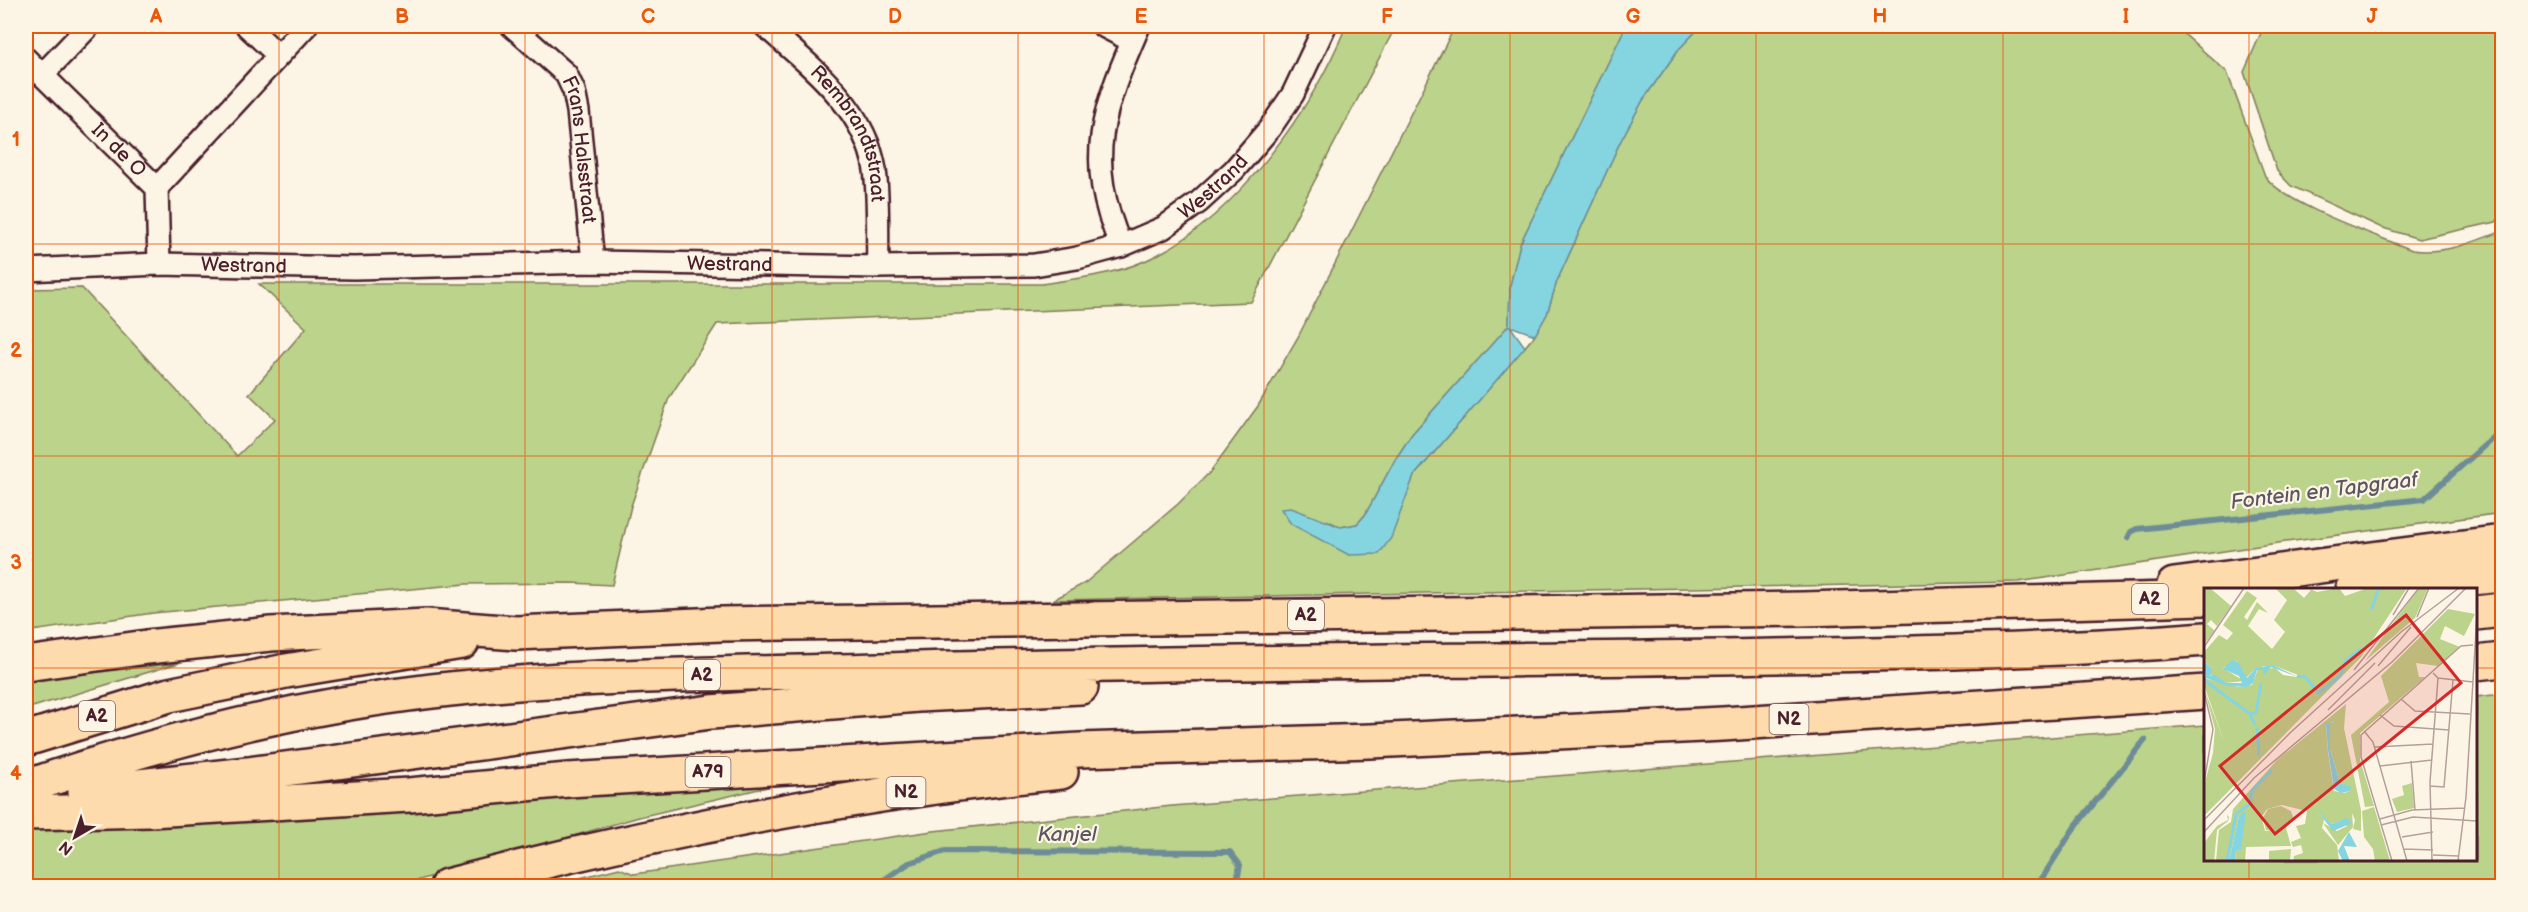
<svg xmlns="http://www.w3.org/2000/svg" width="2528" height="912" viewBox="0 0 2528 912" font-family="'Balsamiq Sans',sans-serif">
<rect width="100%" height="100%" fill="#fcf5e5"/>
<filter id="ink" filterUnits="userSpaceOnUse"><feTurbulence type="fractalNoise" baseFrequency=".0167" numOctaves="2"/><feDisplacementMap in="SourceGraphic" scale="12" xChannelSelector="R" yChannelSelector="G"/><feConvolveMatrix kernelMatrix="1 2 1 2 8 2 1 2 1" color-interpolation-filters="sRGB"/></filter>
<g filter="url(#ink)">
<path fill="#bbd38a" stroke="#82795a" stroke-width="1.5" d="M1346 26H1396L1251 302 717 324 669 398 631 506 612 585 571 583 466 584 153 613 26 632V289L82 288 237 456 275 419 249 394 306 328 259 284H1042C1080 278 1122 274 1157 255 1239 213 1312 109 1346 26Z
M1455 26H1626L1520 244 1510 286 1509 325 1412 434 1395 460 1365 515 1357 524 1341 527 1328 521 1349 555 1405 497 1414 476 1535 335 1547 314 1557 281 1620 142 1643 100 1678 50 1701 26H2175L2227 72 2265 176C2285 205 2376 235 2412 250 2444 255 2473 242 2502 231V513L2271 544 2018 582 1053 600 1085 583 1178 504 1210 472 1258 406 1298 337Z
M2264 26H2502V215L2496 222 2419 239 2380 227 2291 186 2277 171 2244 72Z
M179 663 26 709V680Z
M2502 694V886H548L619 868 634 874 933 831 1172 806 2205 725 2206 860H2476V697Z
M776 785 639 817 398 886H26V827Z"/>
<path fill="#85d5e0" stroke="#6d8c98" stroke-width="1.5" d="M1626 26H1701L1678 50 1643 100 1620 142 1557 281 1547 314 1535 335 1510 326 1525 347 1414 476 1391 538 1379 554 1349 555 1291 524 1281 509 1291 508 1341 527 1357 524 1365 515 1395 460 1412 434 1509 325 1510 286 1520 244Z"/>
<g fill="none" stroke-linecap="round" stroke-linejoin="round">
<path stroke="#6d8c98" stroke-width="6" d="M2128 538 2131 532 2137 529 2424 499 2502 430
M875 886 909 863 945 851 1230 852 1240 865 1236 886
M2037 886 2074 828 2145 740"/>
<defs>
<g id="street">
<path d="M247 26 278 55"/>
<path id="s1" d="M512 26 566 74 574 91 578 111 593 262"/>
<path id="s2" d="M765 26C809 65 865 107 875 170 879 200 877 236 878 267"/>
<path d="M1103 26 1132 41"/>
<path id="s3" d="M26 59 157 188 159 264"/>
<path d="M42 75 89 26"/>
<path d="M157 188 306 26"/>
<path d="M1121 246C1083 157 1103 109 1139 26"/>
<path id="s4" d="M26 270 159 264 354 268 593 262 878 267 1034 265 1077 258 1121 246 1163 228 1199 202 1234 170 1270 128 1293 94 1325 26"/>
</g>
<path id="highway" d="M2174 585 2502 542
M2353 590 2502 575
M2476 613 2502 610
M2476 663 2502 660
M26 664 147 647 271 634 426 626 516 633 721 624 1802 609 2206 598
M26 739 169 695 286 671 462 642
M26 787C158 742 293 707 432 691 593 673 755 674 917 669 1185 662 1453 661 1721 657 1882 654 2045 652 2206 639
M85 792 248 774 711 712 918 695 1081 687
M26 813 150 810 409 795 568 780 1080 750 1371 741 1723 724 2206 692
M447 886C649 833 854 793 1061 772"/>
</defs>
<use href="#street" stroke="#4a1f2b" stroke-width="26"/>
<use href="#highway" stroke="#4a1f2b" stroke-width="38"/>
<use href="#street" stroke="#fcf5e5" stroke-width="21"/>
<use href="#highway" stroke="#fedbac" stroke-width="33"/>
</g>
</g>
<path fill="none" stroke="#e8590c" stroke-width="1.5" stroke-opacity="0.55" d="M279 26V886M525 26V886M772 26V886M1018 26V886M1264 26V886M1510 26V886M1756 26V886M2003 26V886M2249 26V590M26 244H2502M26 456H2502M26 668H2206M2476 668H2502M2249 860V886"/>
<g text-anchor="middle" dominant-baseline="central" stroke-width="4.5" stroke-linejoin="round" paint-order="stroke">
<g fill="#fcf5e5" stroke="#7f5f63" stroke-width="1.5">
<rect x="2132" y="584" width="36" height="30" rx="4.5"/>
<rect x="1288" y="600" width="36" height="30" rx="4.5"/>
<rect x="684" y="660" width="36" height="30" rx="4.5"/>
<rect x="79" y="701" width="36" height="30" rx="4.5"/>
<rect x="1769.5" y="704" width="39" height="30" rx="4.5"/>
<rect x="685.5" y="757" width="45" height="30" rx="4.5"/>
<rect x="886.5" y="777" width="39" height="30" rx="4.5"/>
</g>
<g font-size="18" font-weight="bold" fill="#4a1f2b">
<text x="2150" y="599">A2</text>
<text x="1306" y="615">A2</text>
<text x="702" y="675">A2</text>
<text x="97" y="716">A2</text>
<text x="1789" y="719">N2</text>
<text x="708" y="772">A79</text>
<text x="906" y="792">N2</text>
</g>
<g font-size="20" fill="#4a1f2b" stroke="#fcf5e5">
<text stroke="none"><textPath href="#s2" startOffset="141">Rembrandtstraat</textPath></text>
<text stroke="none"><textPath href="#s3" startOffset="130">In de O</textPath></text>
<text stroke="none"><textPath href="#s1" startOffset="150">Frans Halsstraat</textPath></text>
<text stroke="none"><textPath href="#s4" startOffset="1208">Westrand</textPath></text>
<text stroke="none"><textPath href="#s4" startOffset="704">Westrand</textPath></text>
<text stroke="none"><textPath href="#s4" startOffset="218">Westrand</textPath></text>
</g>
<g font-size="21" font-style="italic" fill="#5c5661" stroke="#fcf5e5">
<text transform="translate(2324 491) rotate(-7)">Fontein en Tapgraaf</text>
<text x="1067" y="834">Kanjel</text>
</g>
</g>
<g transform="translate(2204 588)">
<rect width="273" height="273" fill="#fcf5e5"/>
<path d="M0 0H6L27 18 13 38 7 32 3 36 11 43 0 56ZM89 0 100 10 107 2 104 0 113 4 135 0 141 8 164 0H203L158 68 0 228V198L9 165 11 141 0 100 21 156 0 97V86L3 91 34 99 48 97 54 81 71 80 79 87 92 89 94 87 71 78H60L50 82 42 90 33 73 19 80 40 93 22 95 4 86 8 80 0 74V64L15 47 23 52 29 45 19 37 43 3 53 10 40 29 43 32 53 14 64 25 55 21 44 38 68 61 81 44 70 32 83 12 72 1ZM215 0H224L211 30 161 73ZM244 21 271 26 260 48 241 38 236 51 256 59 234 78 212 75 215 89H221L156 145V172L170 218 161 219 147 147 185 114 177 88ZM142 116 140 140 157 222V243L149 241 151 232 148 225 149 239 134 257 119 235 133 243 143 238 139 232 128 236 114 225 120 231 118 240 133 257 135 273H89L90 268 99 265 97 257 89 259 87 254 97 250 92 238 101 236 103 223 78 217 63 221 58 228V231L61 243H67L62 242 59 230 64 221 77 218 87 223 90 232 81 236 87 258 42 259 41 273H31L32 263 37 262 35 228 25 273H12L15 242 27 234 29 221 73 172ZM130 133 126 137V161L136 195 146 203 140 205 130 203 124 164 122 138ZM208 195 210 220 193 224 188 211 200 207 198 198ZM170 219 186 273H171L169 261 160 249 158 223ZM23 227 25 229V230L24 233 13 242 10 273H0V255L13 238 24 232ZM87 261 86 273H65V263Z" fill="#bbd38a" fill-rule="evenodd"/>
<path d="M28 72 34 74 43 90 52 80 63 78H71L94 89 67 79 60 87 59 82H53L49 95 43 99 23 98 2 90 0 74 8 80 6 88 12 87 22 95H38L35 88 19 81ZM132 134 126 137V161L136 195 147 199 146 203 137 205 130 201 124 162 122 136ZM42 223 37 262 32 263 31 273H25L35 228ZM114 224 128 236 143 230 148 235 129 243ZM145 244 153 259 140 258 146 273H139L134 263Z" fill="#85d5e0"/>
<path fill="none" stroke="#85d5e0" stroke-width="3" d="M167 22 175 0M93 88 101 89 115 105 136 88 142 72 157 61M0 92 46 126 51 137M44 125H52L57 95M53 139 55 168M23 273 32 226 46 216 48 203 68 182"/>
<path fill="none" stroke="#b59f9b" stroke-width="1.5" d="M189 27 205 0M213 29 225 0M0 59 40 0M174 78 207 39M150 82 215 0M229 85 234 90 269 94M0 104 9 141 0 195M197 111 211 123 266 126M124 122 171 75M176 127 190 138 245 142M160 143 169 154 203 273M171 159 229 156M207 173 211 222M176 178 228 172M226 198 240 199 249 92M176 231 208 222 261 220M0 232 87 144 197 44 255 0M177 237 209 229 273 233M0 244 50 190 188 74 262 0M198 249 229 244M200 261 229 262M229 267 254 268M188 273 157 169V147L257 58 269 57M228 273 226 194 234 90M254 273 262 209 273 26"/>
<path fill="#d62828" fill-opacity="0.15" stroke="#d62828" stroke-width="3" d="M202 27 257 95 71 246 16 178Z"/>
<rect width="273" height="273" fill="none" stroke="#4a1f2b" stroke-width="3"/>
</g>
<rect width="2528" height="912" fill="none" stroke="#fcf5e5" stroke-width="66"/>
<g transform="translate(75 837) rotate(219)" stroke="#fcf5e5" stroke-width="4.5" paint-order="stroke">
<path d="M0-4.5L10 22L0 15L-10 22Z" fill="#4a1f2b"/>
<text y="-9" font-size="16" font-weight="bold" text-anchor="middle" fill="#4a1f2b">N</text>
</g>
<rect x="33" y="33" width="2462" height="846" fill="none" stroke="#e8590c" stroke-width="2"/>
<g font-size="20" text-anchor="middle" font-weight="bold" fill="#e8590c">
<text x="156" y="23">A</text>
<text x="402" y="23">B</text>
<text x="648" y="23">C</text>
<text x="895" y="23">D</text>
<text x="1141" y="23">E</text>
<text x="1387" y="23">F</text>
<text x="1633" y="23">G</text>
<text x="1880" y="23">H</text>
<text x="2126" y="23">I</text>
<text x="2372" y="23">J</text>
<text x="16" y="146">1</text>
<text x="16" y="357">2</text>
<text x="16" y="569">3</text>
<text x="16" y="780">4</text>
</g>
</svg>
